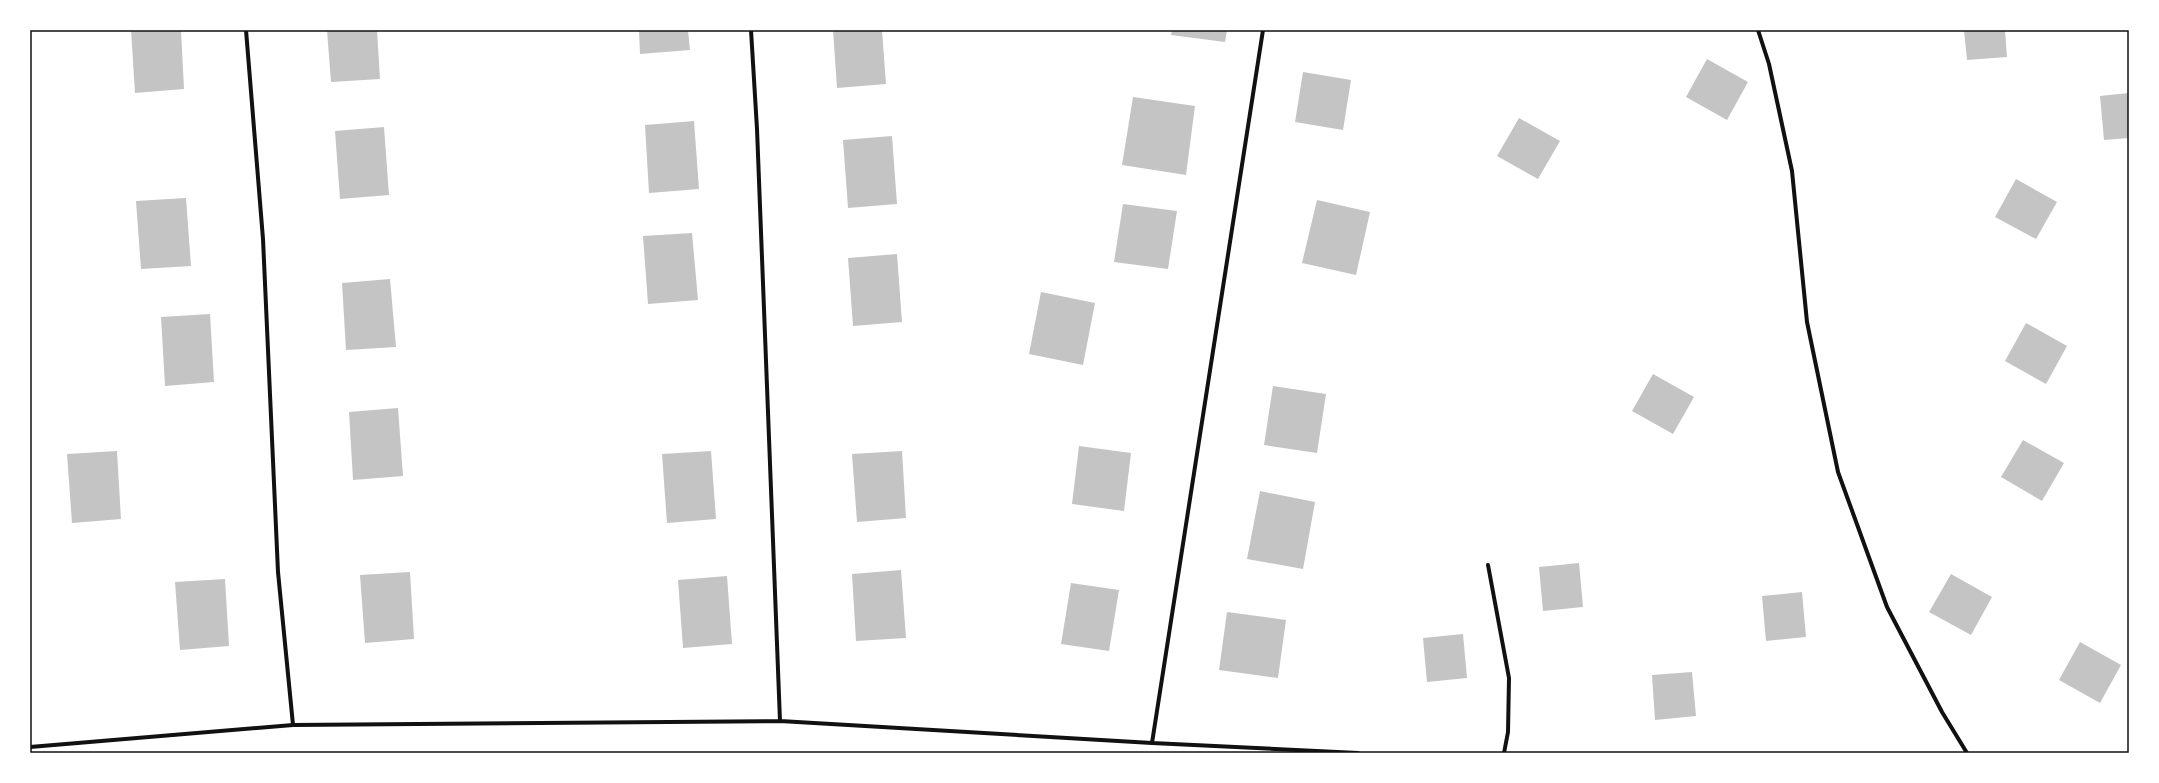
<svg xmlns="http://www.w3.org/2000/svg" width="2159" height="783" viewBox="0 0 2159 783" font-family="'PT Sans Narrow',sans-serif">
<rect width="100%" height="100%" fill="#fff"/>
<path fill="#c4c4c4" d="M131 30H181L184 89 135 93Z
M327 30H377L380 79 331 82Z
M639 30H688L690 50 640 54Z
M833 30H882L886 84 837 88Z
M1172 30H1227L1225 42 1171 35Z
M1964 30H2005L2007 57 1967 60Z
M1707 59 1748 82 1727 120 1686 97Z
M1303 72 1351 80 1343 130 1295 122Z
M2129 93V138L2104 140 2100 96Z
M1133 97 1195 106 1186 175 1122 165Z
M1519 118 1560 141 1538 179 1497 156Z
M694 121 699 189 649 193 645 125Z
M384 127 389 195 340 199 335 131Z
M892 136 897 204 848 208 843 140Z
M2016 179 2057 202 2036 239 1995 217Z
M186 198 191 266 141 269 136 201Z
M1317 200 1370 212 1356 275 1302 263Z
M1123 204 1177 211 1168 269 1114 262Z
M692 233 698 300 648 304 643 236Z
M897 254 902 322 853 326 848 258Z
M390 279 396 347 346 350 342 283Z
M1041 292 1095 303 1083 365 1029 354Z
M210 314 214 382 165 386 161 317Z
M2026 323 2067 346 2046 384 2005 361Z
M1653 374 1694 397 1673 434 1632 411Z
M1273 386 1326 394 1317 453 1264 445Z
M398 408 403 476 353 480 349 412Z
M2023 440 2064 463 2042 501 2001 477Z
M1079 446 1131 453 1124 511 1072 504Z
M117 451 121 519 72 523 67 454Z
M711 451 716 519 667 523 662 454Z
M902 451 906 518 857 522 852 454Z
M1260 491 1315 502 1303 569 1247 559Z
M1579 563 1583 607 1543 611 1539 567Z
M901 570 906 638 856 641 852 574Z
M410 572 414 639 365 643 360 575Z
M1951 574 1992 597 1971 635 1929 612Z
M727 576 732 644 683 648 678 580Z
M225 579 229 646 180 650 175 582Z
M1071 583 1119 590 1109 651 1061 644Z
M1802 592 1806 637 1766 641 1762 596Z
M1227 612 1286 620 1278 678 1219 670Z
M1463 634 1467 678 1427 682 1423 638Z
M2080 642 2121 665 2100 703 2059 680Z
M1692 672 1696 716 1655 720 1652 675Z"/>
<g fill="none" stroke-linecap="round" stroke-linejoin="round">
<path stroke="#111" stroke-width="4" d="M246 30 263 239 278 572 293 725
M751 30 757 129 780 721
M1263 30 1152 743 1358 753
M1758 30 1769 64 1792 171 1807 322 1838 472 1887 607 1942 712 1967 753
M1488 565 1509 678 1508 732 1504 753
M30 747 293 725 780 721 1152 743"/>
</g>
<rect width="2159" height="783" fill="none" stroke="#ffffff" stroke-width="62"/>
<rect x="31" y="31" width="2097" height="721" fill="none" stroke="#111" stroke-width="1.5"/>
</svg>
